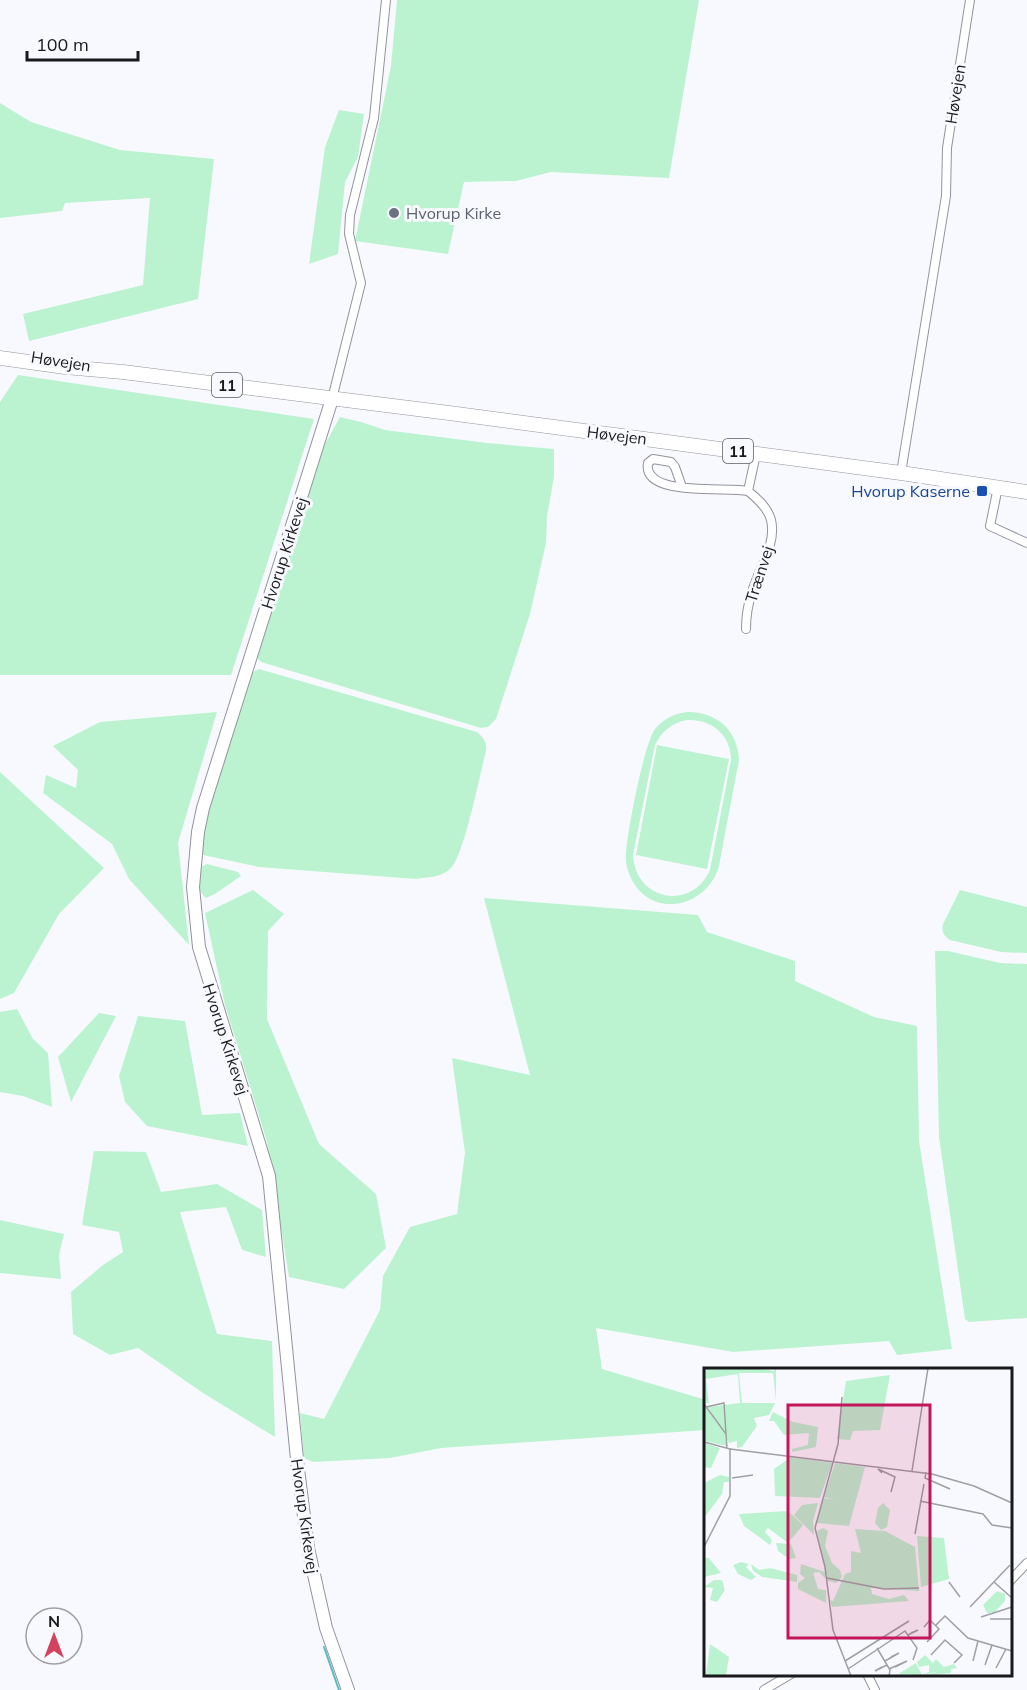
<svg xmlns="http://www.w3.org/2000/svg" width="1027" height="1690" viewBox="0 0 1027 1690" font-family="Mulish,sans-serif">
<rect width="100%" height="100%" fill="#f8f9ff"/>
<path fill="#bbf3d0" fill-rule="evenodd" d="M397 0H699L669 178 551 172 516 181 464 182 448 254 355 241 391 66Z
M0 103 31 122 120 150 214 159 198 299 29 341 23 314 143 285 150 198 65 203 62 211 0 218Z
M339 110 364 114 358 157 345 182 338 254 309 264 325 147Z
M18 375 314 419 231 675H0V402Z
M340 417 361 422 385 430 487 443 554 449V477L547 516 546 543 530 614 496 719 488 727 481 728 261 662 257 658 324 446Z
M259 669 477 732C484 738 487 742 486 751 480 774 464 855 451 868 441 878 428 877 416 879L259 867 203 855 200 847 206 818 251 673Z
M217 712 178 843 189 945 129 879 112 844 43 793 46 775 76 788 78 770 53 746 100 722Z
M686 712C716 711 738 730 739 760L719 866C707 909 649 920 630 876 627 869 625 861 626 854 627 832 644 744 655 729 663 719 674 714 686 712ZM687 720C712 719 731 735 731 760L710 870C691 912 635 900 633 855L655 745C662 731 672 723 687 720Z
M657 745 729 759 707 869 636 855Z
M0 772 104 868 59 914 14 993 0 999Z
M207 864 238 872 241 876 215 894 206 898C197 891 197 876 201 867Z
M253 890 284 914 268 931 267 1019 319 1144 376 1194 386 1248 344 1289 289 1277 267 1142 225 1005 205 913Z
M960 890 1027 907V953L1001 952 950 940C944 936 941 932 943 924Z
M484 898 698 915 707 932 795 961V981L874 1017 917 1026 919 1141 952 1349 897 1355 889 1341 733 1352 596 1328 602 1369 706 1400V1430L441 1448 390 1458 313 1462 304 1458 300 1413 324 1419 380 1310 383 1276 410 1227 457 1214 465 1153 452 1058 530 1075Z
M935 951H948L1000 963 1027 964V1318L969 1322 965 1319 939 1137Z
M17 1009 33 1039 48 1053 52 1107 23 1096 0 1092V1012Z
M99 1013 116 1016 71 1102 58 1057Z
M138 1016 185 1021 202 1115 240 1113 248 1146 147 1126 125 1102 119 1076Z
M94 1151 146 1152 161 1192 217 1184 262 1210 266 1257 242 1250 226 1207 180 1212 217 1334 272 1341 275 1437 203 1393 138 1348 110 1355 73 1334 71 1292 103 1265 123 1252 119 1232 82 1225Z
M0 1220 64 1234 59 1255 61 1279 0 1273Z"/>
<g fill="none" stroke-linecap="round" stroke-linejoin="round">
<path stroke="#56bcc7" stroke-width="2" d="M324 1647 339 1690"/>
<defs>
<path id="street" d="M332 399 361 283 349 234 350 215 374 118 386 0
M901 473 946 196 947 148 970 0
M682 487 675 467 671 462 653 459 648 463C642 498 728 486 748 491 758 499 768 508 771 520 777 544 758 570 752 592 748 604 746 616 746 629
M998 487 990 526 1027 543
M748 491 756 454
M1010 1581 1027 1563
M867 1674 875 1690
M764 1690 791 1674"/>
<path id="secondary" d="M332 399 203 808 198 832 193 887 199 947 269 1176 298 1469 308 1548 326 1628 348 1690"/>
<path id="primary" d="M0 358 65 367 123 372 449 413 901 473 1027 492"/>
</defs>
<use href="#street" stroke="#93939d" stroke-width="10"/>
<use href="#secondary" stroke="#93939d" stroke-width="14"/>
<use href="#primary" stroke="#93939d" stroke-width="15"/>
<use href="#street" stroke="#fff" stroke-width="8"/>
<use href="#secondary" stroke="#fff" stroke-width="12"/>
<use href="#primary" stroke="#fff" stroke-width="14"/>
</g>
<circle fill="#6b7280" stroke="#f8f9ff" stroke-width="2" cx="394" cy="213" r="6"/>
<rect fill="#1a4fb4" stroke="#f8f9ff" stroke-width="2" x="976" y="485" width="12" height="12" rx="3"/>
<g text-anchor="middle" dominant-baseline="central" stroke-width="6" stroke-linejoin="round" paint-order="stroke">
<g fill="#f8f9ff" stroke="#5c5c60" stroke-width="1.5">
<rect x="212" y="373" width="30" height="24" rx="4.5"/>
<rect x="723" y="439" width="30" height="24" rx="4.5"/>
</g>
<g font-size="15" font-weight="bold" fill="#19191c">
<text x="227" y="385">11</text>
<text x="738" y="451">11</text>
</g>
<g font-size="16" fill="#19191c" stroke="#f8f9ff">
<text transform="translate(955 94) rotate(-81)">Høvejen</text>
<text transform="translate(61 361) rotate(9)">Høvejen</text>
<text transform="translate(617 435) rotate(7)">Høvejen</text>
<text transform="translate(284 553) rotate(-72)">Hvorup Kirkevej</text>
<text transform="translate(759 574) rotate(-72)">Trænvej</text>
<text transform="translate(226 1039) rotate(72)">Hvorup Kirkevej</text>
<text transform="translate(305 1516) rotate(82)">Hvorup Kirkevej</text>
</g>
<g font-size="16" fill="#5b616d" stroke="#f8f9ff" text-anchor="start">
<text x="406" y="213">Hvorup Kirke</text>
</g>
<g font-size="16" fill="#164399" stroke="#f8f9ff" text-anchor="end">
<text x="970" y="491">Hvorup Kaserne</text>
</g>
</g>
<g transform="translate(704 1368)">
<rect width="308" height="308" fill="#f8f9ff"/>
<path d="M0 0H50L70 3 72 0V33L69 5H35L38 35H71L65 47 50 50 53 58 38 79 33 80V73L25 75 4 39 36 35 34 6 2 11 5 35H0ZM186 7 176 62 149 63 146 72 133 71 142 13ZM0 37 20 65 23 78 0 73ZM69 44 89 54 114 59 112 79 88 84V81L104 77 105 65 80 67 70 53H65ZM0 75 16 80 7 100 0 99ZM87 89 128 95 116 130 71 128 70 101ZM131 95 161 99 145 158 112 155 120 130 131 132 120 129ZM16 107 25 109V114H20L18 126 0 150V115ZM114 135 109 153 110 167 90 147 98 137ZM179 135 186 142 183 159 177 162 171 155 174 140ZM84 143 99 157 84 175 64 160 61 164 68 172 66 177 40 158 35 146ZM119 160 124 163 121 178 128 195 136 202 138 209 132 215 124 213 113 163ZM151 161 181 163 211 179 215 223 167 220 168 226 185 231 200 227 205 233 128 239 126 232 129 233 141 206 147 204V183L157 185ZM213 168 240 170 245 211 217 219ZM72 175 87 176 92 190 85 191 74 183ZM0 190H5L17 205 0 209ZM37 194 45 196 42 199 52 209 47 212 34 206 29 197ZM47 196 55 202 66 200 93 207V214L58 209 49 203ZM97 196 121 204V210L115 204 109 205 114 221 122 222V235L94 221V215L101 210 96 206ZM10 212H18L21 222 13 234 6 232 9 220 0 219ZM293 223 301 226V233L291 244 283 245 279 237ZM6 276 25 289 22 307H2ZM221 287 229 295 232 291 240 299 250 296 253 300 247 301V305L226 307H223L236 303 220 307 194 306 212 295 218 307 225 304V297L215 299 213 294Z" fill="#bbf3d0"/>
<path fill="none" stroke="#9f9fa4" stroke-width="1.5" d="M138 29 134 76 111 160 121 199 129 262 147 308M0 36 22 66 23 81M2 39 20 35 22 66M0 74 26 81 228 106 270 118 308 135M208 103 224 0M222 104 221 110 246 121M178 105 174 101 191 109 187 124M28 110 49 107M216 133 279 146 288 157 308 160M211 166 220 116M0 179 26 128V80M123 210 180 221 215 220M245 214 256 229M290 214 308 230M266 239 306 197M277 249 308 239M286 251H308M232 257 241 248 264 270 308 283M220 259 226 252 235 261 223 274M204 267 214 262 207 265M173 280 186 302 185 308M227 287 241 272 258 287 250 295M141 293 205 253M181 293 195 285 187 289M269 293 274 273M281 297 288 277M178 299 171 303 183 297M292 300 302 281M144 301 201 263 213 280 209 292M185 301 203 293 191 299"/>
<path fill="#c2185b" fill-opacity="0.15" stroke="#c2185b" stroke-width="3" d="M84 37H226V270H84Z"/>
<rect width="308" height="308" fill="none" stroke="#19191c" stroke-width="3"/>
</g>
<g transform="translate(54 1636)"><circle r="28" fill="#f8f9ff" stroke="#9f9fa4" stroke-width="1.5"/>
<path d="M0-4.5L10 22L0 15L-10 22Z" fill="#d3435e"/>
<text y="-9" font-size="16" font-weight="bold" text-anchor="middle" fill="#19191c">N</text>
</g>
<path d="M27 51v9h111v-9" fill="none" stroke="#19191c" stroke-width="3"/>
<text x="36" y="51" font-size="18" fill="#19191c" stroke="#f8f9ff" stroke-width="4.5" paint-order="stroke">100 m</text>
</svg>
